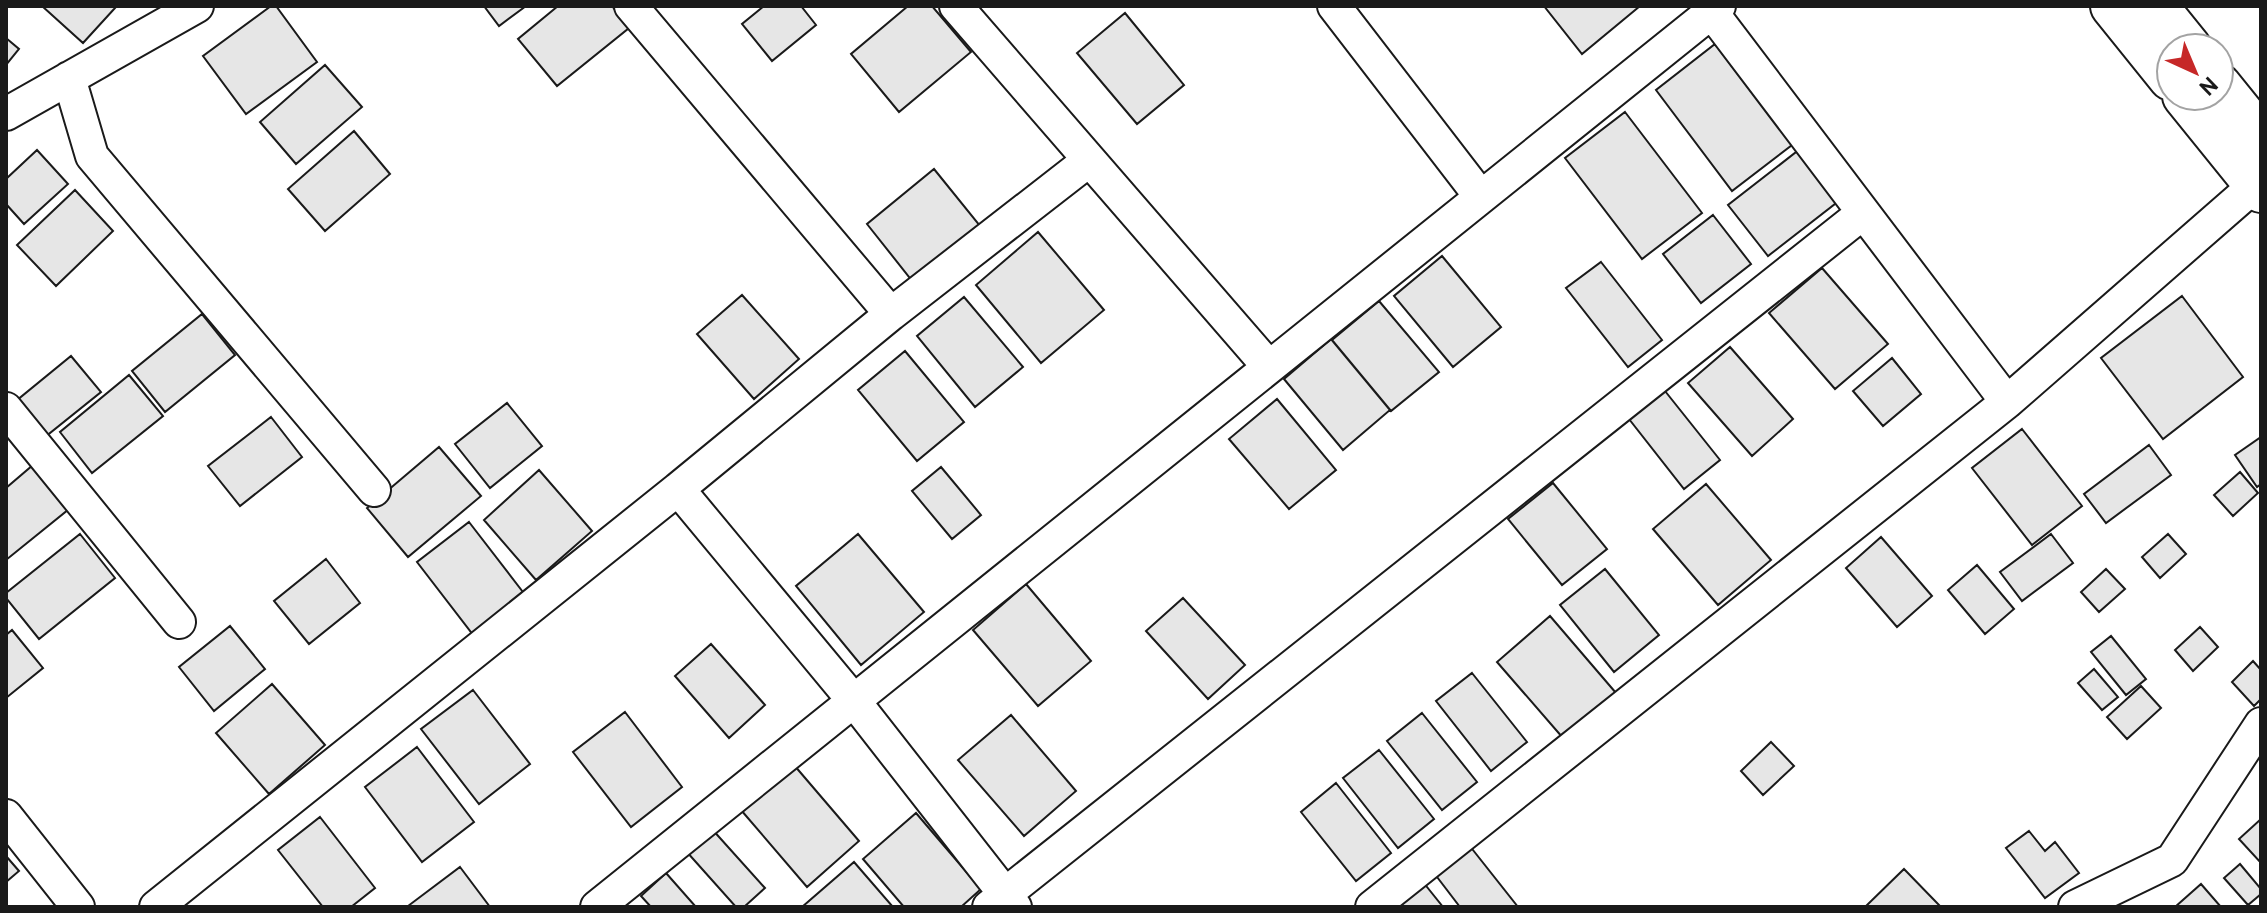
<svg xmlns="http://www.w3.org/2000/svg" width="2267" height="913" viewBox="0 0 2267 913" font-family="Overpass,sans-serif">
<rect width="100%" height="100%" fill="#fff"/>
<path fill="#e6e6e6" stroke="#1a1a1a" stroke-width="2" d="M42 6H113L115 8 83 43Z
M271 6H276L317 62 246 114 203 56Z
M484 6H526L499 26Z
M558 6H612L629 28 557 86 518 39Z
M764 6H801L816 25 772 61 742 24Z
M908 6H932L971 52 899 112 851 54Z
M1544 6H1640L1582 54Z
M1125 13 1184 85 1137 124 1077 53Z
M6 38 19 49 6 65Z
M1715 44 1792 145 1732 191 1656 90Z
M325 65 362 107 296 164 260 122Z
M1625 112 1702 213 1642 259 1565 158Z
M354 131 390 174 325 231 288 189Z
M1800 149 1840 200 1768 256 1728 205Z
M37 150 68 184 24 224 6 204V179Z
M934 169 985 232 917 287 867 224Z
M75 190 113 231 56 286 17 245Z
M1713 215 1751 264 1701 303 1663 254Z
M1038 232 1104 310 1041 363 976 285Z
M1442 256 1501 327 1453 367 1394 296Z
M1601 262 1662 340 1628 367 1566 288Z
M1822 268 1888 344 1835 389 1769 313Z
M742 295 799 359 754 399 697 334Z
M2182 296 2243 377 2163 439 2101 358Z
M964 297 1023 367 975 407 917 336Z
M1379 301 1439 372 1391 411 1332 340Z
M202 314 235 355 165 412 132 371Z
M1331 339 1390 410 1343 450 1284 379Z
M1730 347 1793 419 1752 456 1688 383Z
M905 351 964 422 917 461 858 390Z
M71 356 101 392 45 437 16 401Z
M1892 358 1921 394 1883 426 1853 391Z
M129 375 163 416 92 473 60 432Z
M1665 391 1720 460 1684 489 1629 419Z
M1277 399 1336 470 1289 509 1229 439Z
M507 403 542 446 490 488 455 444Z
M271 417 302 457 240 506 208 466Z
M2022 429 2082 506 2032 545 1972 468Z
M2261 437V484L2257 487 2235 455Z
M2149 445 2171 475 2106 523 2084 494Z
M439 447 481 496 408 557 367 508Z
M33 465 69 509 6 560V488Z
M941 467 981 515 952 539 912 491Z
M539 470 592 531 536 580 484 520Z
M2240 472 2258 493 2233 516 2214 495Z
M1553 483 1607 549 1562 585 1508 519Z
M1706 484 1771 560 1718 605 1653 529Z
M469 522 526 596 474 636 417 562Z
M80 534 115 578 39 639 6 598V593Z
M858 534 924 612 861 665 796 586Z
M2051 534 2073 563 2022 601 2000 572Z
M2168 534 2186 554 2160 578 2142 557Z
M1881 537 1932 596 1897 627 1846 568Z
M326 559 360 603 309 644 274 601Z
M1977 565 2014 609 1985 634 1948 590Z
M1605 569 1659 635 1614 672 1560 605Z
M2106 569 2125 589 2099 612 2081 592Z
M1026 584 1091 661 1038 706 973 630Z
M1183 598 1245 665 1208 699 1146 631Z
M1550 616 1616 693 1563 738 1497 662Z
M230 626 265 669 214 711 179 667Z
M2200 627 2218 647 2193 671 2175 650Z
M12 630 43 668 6 698V635Z
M2111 636 2146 679 2126 695 2091 652Z
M711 644 765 705 729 738 675 676Z
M2253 661 2261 670V699L2254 706 2232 682Z
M2094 669 2118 697 2102 710 2078 683Z
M1472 673 1527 742 1491 771 1436 701Z
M272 684 325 745 269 794 216 733Z
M2141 686 2161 708 2127 739 2107 717Z
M473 690 530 764 479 804 421 729Z
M625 712 682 787 631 827 573 752Z
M1422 713 1477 782 1442 810 1387 741Z
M1011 715 1076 791 1024 836 958 760Z
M1771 742 1794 766 1763 795 1741 771Z
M417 747 474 822 422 862 365 787Z
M1379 750 1434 819 1398 848 1343 778Z
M794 765 859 841 807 887 741 810Z
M1336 783 1391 853 1356 881 1301 812Z
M916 813 981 889 961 907H904L863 859Z
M320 817 375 888 351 907H323L278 850Z
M2261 819V863L2239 839Z
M711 828 765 888 744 907H736L686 851Z
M2029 831 2045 851 2055 842 2079 873 2045 898 2006 848Z
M1469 845 1518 907H1460L1434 873Z
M6 856 19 871 6 882Z
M854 862 893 907H802Z
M2240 864 2261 889V894L2248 905 2224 878Z
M460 867 490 907H409L408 906Z
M1904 869 1939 905 1937 907H1865Z
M666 873 696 907H651L641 896Z
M1423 882 1443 907H1391Z
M2201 884 2221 907H2175Z"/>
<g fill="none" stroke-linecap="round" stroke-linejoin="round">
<defs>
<path id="minor" d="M631 6 891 314
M956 6 1269 367
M1334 6 1481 197
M1707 6 2007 402 2261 180
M69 78 92 156 374 490
M6 114 197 6
M6 409 179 622
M678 489 891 314 1088 161
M6 816 78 907
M156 907 678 489 854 701 1015 907
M597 907 1719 6
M989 907 1863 213
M1372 907 2007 402
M2075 907 2172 860 2261 724"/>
<path id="secondary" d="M2113 6 2171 78
M2155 6 2189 48
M2219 86 2261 138
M2185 96 2261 190"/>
</defs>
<use href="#minor" stroke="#1a1a1a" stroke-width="36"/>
<use href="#secondary" stroke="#1a1a1a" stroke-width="48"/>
<use href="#minor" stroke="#fff" stroke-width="32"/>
<use href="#secondary" stroke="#fff" stroke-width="44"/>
</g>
<rect width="2267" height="913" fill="none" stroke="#1a1a1a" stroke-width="16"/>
<g transform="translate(2195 72) rotate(136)"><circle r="38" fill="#ffffff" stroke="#a3a3a3" stroke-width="2"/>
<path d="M0-6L14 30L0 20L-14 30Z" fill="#c62828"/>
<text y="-12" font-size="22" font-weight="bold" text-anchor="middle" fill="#1a1a1a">N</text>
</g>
</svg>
